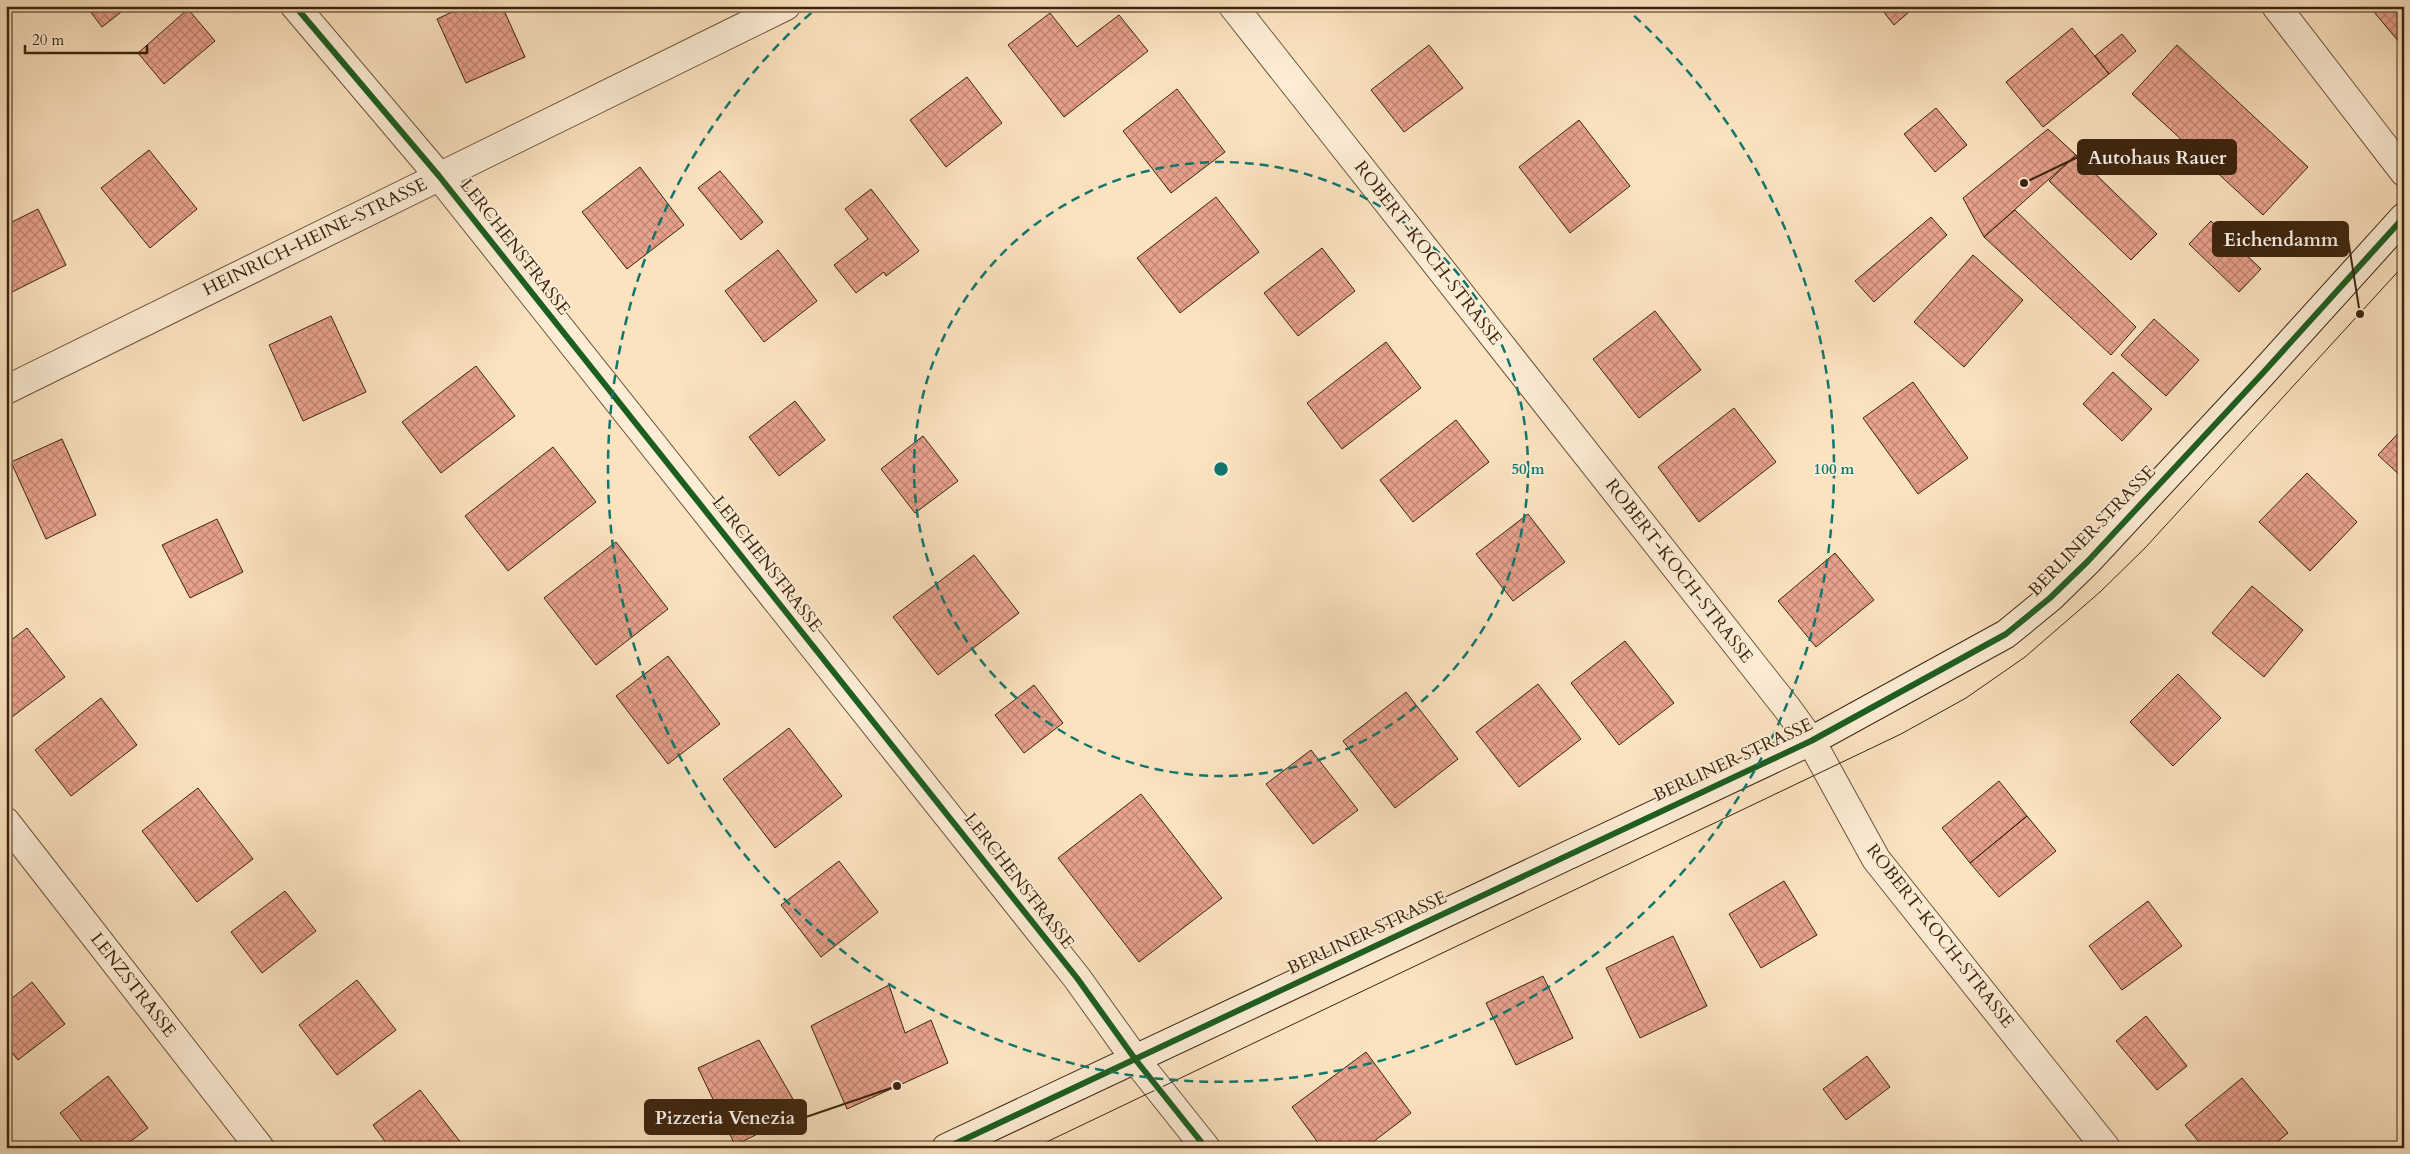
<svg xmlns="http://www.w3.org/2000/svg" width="2410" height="1154" viewBox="0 0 2410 1154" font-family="Cardo,serif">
<defs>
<pattern id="building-cross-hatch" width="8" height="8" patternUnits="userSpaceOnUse" patternTransform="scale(1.25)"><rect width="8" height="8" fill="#e9a28d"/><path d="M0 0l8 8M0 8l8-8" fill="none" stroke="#be8472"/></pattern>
</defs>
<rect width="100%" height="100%" fill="#fce3c0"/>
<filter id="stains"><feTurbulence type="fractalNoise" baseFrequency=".004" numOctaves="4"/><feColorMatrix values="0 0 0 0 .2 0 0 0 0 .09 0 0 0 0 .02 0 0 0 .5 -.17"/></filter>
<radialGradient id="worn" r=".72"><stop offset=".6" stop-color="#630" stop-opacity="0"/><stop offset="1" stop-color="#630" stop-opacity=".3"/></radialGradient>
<path fill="url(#building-cross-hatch)" stroke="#3b240e" d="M86 6H129L102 27Z
M465 6H502L525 57 466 83 437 19Z
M1879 6H1916L1894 25Z
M2369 6H2404V48Z
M188 9 215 41 164 84 138 53Z
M1050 13 1077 47 1119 15 1148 51 1064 117 1008 45Z
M2072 28 2109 74 2043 127 2006 82Z
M2122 34 2136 51 2109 74 2095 56Z
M1429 45 1463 88 1404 132 1371 90Z
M2177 45 2308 167 2263 215 2132 94Z
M967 77 1002 123 946 167 910 120Z
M1177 89 1225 152 1171 193 1123 131Z
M1936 108 1967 145 1935 172 1904 134Z
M1579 120 1630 186 1570 233 1519 167Z
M2048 129 2076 155 1984 237 1963 198Z
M149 150 197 209 150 248 101 188Z
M2076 155 2157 234 2131 260 2049 181Z
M640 167 684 225 627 269 582 212Z
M720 171 763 222 741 240 698 188Z
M871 189 919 251 886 276 884 272 856 293 834 265 868 239 845 209Z
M1216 197 1259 252 1180 313 1137 258Z
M38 209 66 265 6 295V225Z
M2015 210 2136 327 2111 355 1984 237Z
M1931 217 1947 235 1874 302 1855 281Z
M2211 221 2261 269 2239 292 2189 244Z
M1322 248 1355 291 1298 336 1264 293Z
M778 250 817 301 764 342 725 291Z
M1973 255 2023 300 1964 367 1914 322Z
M1655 311 1701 370 1639 418 1593 359Z
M331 316 366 392 303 421 269 345Z
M2154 319 2199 360 2166 396 2121 355Z
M1386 342 1421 388 1342 449 1307 403Z
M476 366 515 416 441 473 402 422Z
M2113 372 2152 409 2122 441 2083 404Z
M1913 382 1968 458 1918 494 1863 418Z
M795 401 825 440 779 476 749 437Z
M1734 408 1776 462 1699 522 1658 467Z
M1456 420 1489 462 1413 522 1380 480Z
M2404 427V479L2378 455Z
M923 436 958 481 915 513 881 469Z
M62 439 96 515 46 539 11 462Z
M553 447 596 502 508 571 465 516Z
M2307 473 2357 522 2310 571 2259 522Z
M1528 514 1565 562 1513 601 1476 554Z
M217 519 243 572 190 598 162 545Z
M616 542 668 609 596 665 544 598Z
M1835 553 1874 600 1816 647 1778 601Z
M974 555 1019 613 938 675 893 617Z
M2252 586 2303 630 2264 677 2212 633Z
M27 628 65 677 12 717 6 709V644Z
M1625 641 1674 703 1619 745 1571 683Z
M668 656 720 724 668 764 616 696Z
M2178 674 2221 718 2173 766 2130 722Z
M1538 684 1581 739 1519 787 1476 732Z
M1034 685 1063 723 1024 753 995 715Z
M1406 692 1458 759 1395 808 1343 741Z
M101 698 137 745 71 796 35 750Z
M789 728 842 796 775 848 723 779Z
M1311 750 1358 810 1313 844 1266 784Z
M1999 781 2027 816 1970 863 1942 828Z
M198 788 253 859 197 902 142 831Z
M1141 794 1222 898 1139 962 1058 858Z
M2027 816 2056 851 1999 897 1970 863Z
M839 861 878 912 821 957 781 905Z
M1784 881 1817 935 1761 968 1729 914Z
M285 891 316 931 262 973 231 932Z
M2148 901 2182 946 2122 990 2089 946Z
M1673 936 1707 1006 1640 1038 1606 968Z
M1543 976 1573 1038 1516 1065 1486 1003Z
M357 980 396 1030 337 1075 299 1025Z
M32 982 65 1024 18 1060 6 1045V1003Z
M889 985 905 1033 931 1020 948 1063 847 1109 811 1026Z
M2146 1016 2187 1066 2157 1090 2116 1041Z
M759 1040 801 1113 735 1145 698 1068Z
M1366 1052 1411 1113 1365 1148H1322L1292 1107Z
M1867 1056 1890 1087 1846 1120 1823 1089Z
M108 1076 148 1128 122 1148H87L60 1113Z
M2242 1078 2288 1133 2270 1148H2204L2185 1125Z
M420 1090 465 1148H390L373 1125Z
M581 1142 584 1148H568Z"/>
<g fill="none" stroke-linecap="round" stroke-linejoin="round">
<defs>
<path id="street" d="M295 6 439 176 1077 978 1135 1059 1206 1148
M1233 6 1787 708 1811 741 1876 859 2106 1148
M2276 6 2404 172
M6 390 786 6
M6 822 260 1148"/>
<path id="secondary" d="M946 1148 1811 741 2006 634 2050 598 2088 561 2261 375 2404 217"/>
</defs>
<use href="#street" stroke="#6b543a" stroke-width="30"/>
<use href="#secondary" stroke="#3b240e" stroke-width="30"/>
<use href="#street" stroke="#fdedd6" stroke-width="28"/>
<use href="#secondary" stroke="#fdedd6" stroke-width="28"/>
<path stroke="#3b240e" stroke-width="1" d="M1034 1148 1901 734 1966 698 2025 657 2100 592 2145 548 2404 265"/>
<defs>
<path id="cycleway" d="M295 6 439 176 1077 978 1135 1059 1206 1148
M946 1148 1811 741 2006 634 2050 598 2088 561 2261 375 2404 217"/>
</defs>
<use href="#cycleway" stroke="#fdedd6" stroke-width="9"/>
<use href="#cycleway" stroke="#1b5e20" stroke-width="6"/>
</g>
<g fill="none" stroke="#0f766e" stroke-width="2.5" stroke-dasharray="9 6">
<circle cx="1221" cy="469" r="307"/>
<path d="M1623 6A613 613 0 1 1 819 6"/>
</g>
<g text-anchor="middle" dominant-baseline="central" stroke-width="4" stroke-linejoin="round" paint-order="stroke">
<g font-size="18" fill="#3b240e" stroke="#fdedd6">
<text transform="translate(315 237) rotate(-26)">HEINRICH-HEINE-STRASSE</text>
<text transform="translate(515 247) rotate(52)">LERCHENSTRASSE</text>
<text transform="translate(1428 253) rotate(52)">ROBERT-KOCH-STRASSE</text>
<text transform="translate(2092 531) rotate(-46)">BERLINER STRASSE</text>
<text transform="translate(767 564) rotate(52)">LERCHENSTRASSE</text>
<text transform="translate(1679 571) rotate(52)">ROBERT-KOCH-STRASSE</text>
<text transform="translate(1733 760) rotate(-25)">BERLINER STRASSE</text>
<text transform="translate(1019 881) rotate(52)">LERCHENSTRASSE</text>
<text transform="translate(1367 933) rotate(-25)">BERLINER STRASSE</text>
<text transform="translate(1940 936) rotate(52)">ROBERT-KOCH-STRASSE</text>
<text transform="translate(133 985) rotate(52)">LENZSTRASSE</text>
</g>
</g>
<circle cx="1221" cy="469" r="8" fill="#0f766e" stroke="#fdedd6" stroke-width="2.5"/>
<g font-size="15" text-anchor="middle" font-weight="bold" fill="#0f766e" stroke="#fdedd6" stroke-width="4" stroke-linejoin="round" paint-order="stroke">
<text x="1528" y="474">50 m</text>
<text x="1834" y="474">100 m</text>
</g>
<path fill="none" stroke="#3b240e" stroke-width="2" d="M2024 183L2078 157M2360 314L2348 239M897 1086L806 1117"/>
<g fill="#3b240e" stroke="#fdedd6" stroke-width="2">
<circle cx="2024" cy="183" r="5"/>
<circle cx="2360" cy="314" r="5"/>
<circle cx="897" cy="1086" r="5"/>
</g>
<g fill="#3b240e" stroke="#3b240e" stroke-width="2">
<rect x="2078" y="140" width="158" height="34" rx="5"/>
<rect x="2213" y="222" width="135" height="34" rx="5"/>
<rect x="645" y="1100" width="161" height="34" rx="5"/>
</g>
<g font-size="19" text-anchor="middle" font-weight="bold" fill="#fff">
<text x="2157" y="164">Autohaus Rauer</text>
<text x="2281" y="246">Eichendamm</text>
<text x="725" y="1124">Pizzeria Venezia</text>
</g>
<rect width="2410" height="1154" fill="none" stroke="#fce3c0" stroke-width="25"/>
<rect x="8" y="8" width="2395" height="1139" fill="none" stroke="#3b240e" stroke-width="2.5"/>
<rect x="12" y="12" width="2385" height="1129" fill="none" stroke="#3b240e"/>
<path d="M25 45v8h122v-8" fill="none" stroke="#3b240e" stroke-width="2.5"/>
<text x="32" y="45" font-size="15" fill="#3b240e" stroke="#fdedd6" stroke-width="4" paint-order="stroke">20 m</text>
<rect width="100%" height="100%" filter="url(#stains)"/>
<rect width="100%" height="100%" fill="url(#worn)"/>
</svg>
